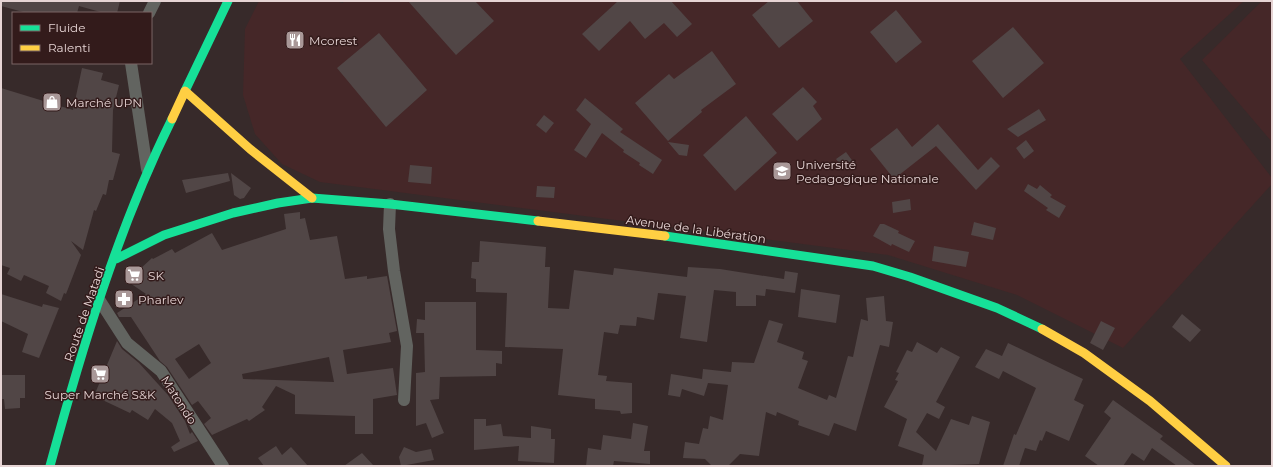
<svg xmlns="http://www.w3.org/2000/svg" width="1273" height="467" viewBox="0 0 1273 467" font-family="Montserrat,sans-serif">
<rect width="100%" height="100%" fill="#372a2a"/>
<path fill="#452728" d="M259 1H334L343 3 344 1H1244L1180 59 1272 178V184L1123 348 1017 295 888 255 320 182 282 164 255 134 243 95 245 29Z
M1262 1H1272V142L1202 60Z"/>
<path fill="#514646" fill-rule="evenodd" d="M1 1H120L117 13H104L79 6 77 13H27L1 6Z
M408 1H475L494 21 456 55Z
M618 1H671L692 24 677 37 664 23 645 39 630 21 599 51 582 34Z
M769 1H797L813 21 779 48 752 15Z
M896 10 922 42 896 63 870 32Z
M1013 27 1044 63 1003 98 972 61Z
M379 33 427 90 386 127 337 68Z
M712 51 736 84 701 110 702 112 668 141 635 103 669 74 674 79Z
M82 68 103 73 101 80 119 85 113 110 112 152 120 154 113 180H109L106 195 103 194 96 211 94 210 83 250 71 241 81 255 66 294 64 293 61 301 46 293 49 286 24 275 21 281 7 274 10 268 1 265V88L73 110Z
M803 87 817 102 813 106 822 119 797 141 772 114Z
M585 98 623 129 620 132 662 160 653 174 639 165 640 163 623 152 624 150 602 133 586 158 574 150 591 124 576 110Z
M1039 109 1046 120 1018 137 1007 129Z
M544 115 554 123 546 133 536 125Z
M746 116 777 153 735 191 703 155Z
M938 124 978 170 991 157 1000 166 976 190 936 146 894 179 870 149 897 128 912 147Z
M1026 140 1034 151 1024 159 1016 148Z
M668 142 689 145 687 156 679 155Z
M846 152 854 163 844 170 836 159Z
M410 165 432 167 431 184 408 182Z
M228 173 230 181 186 193 182 180Z
M231 173 251 188 244 198 240 199 234 195Z
M1028 184 1037 189 1040 185 1052 195 1050 197 1066 206 1059 218 1046 210 1048 208 1024 191Z
M537 186 555 187 554 198 536 197Z
M910 199 911 210 893 213 892 202Z
M300 212V219L305 218 310 240 337 236 345 279 367 276V279L387 276 397 331 389 333 391 342 343 350 347 374 393 368 397 395 373 399V434H355V416L295 414V395L276 386 262 407 265 410 249 421 247 419 212 435 204 424 211 418 198 401 192 405 167 367 160 361 131 317H119L117 313 146 294 127 281 152 258 153 259 172 249 175 253 212 233 222 250 286 229 284 214ZM199 344 211 363 189 379 175 359ZM329 357 334 382 243 379 242 374Z
M974 222 996 228 993 240 971 235Z
M880 224H884L899 231 898 233 915 241 909 252 892 244 891 246 873 236Z
M480 241 546 247 545 267H550L548 308 569 309 574 270 613 275 614 268 687 277 688 267 720 269 784 279 785 271 798 273 795 293 766 289 765 296 756 295V306H736V292L714 290 707 342 680 338 686 296 658 293 654 320 637 317 636 326 620 325 618 334 604 332 598 375 607 376 606 381 632 383V413L621 414 620 411 595 409V399L558 395 563 349 505 347 507 293 476 292V279L471 278 472 262H479Z
M934 246 969 252 966 267 932 261Z
M801 289 840 295 836 323 798 317Z
M1 294 42 307 43 304 59 308 39 358 22 352 28 334 1 321Z
M884 296 886 321 893 322 889 347 880 345 856 431 834 423 829 436 798 425 799 421 777 412 776 416 766 412 759 456 740 454 728 466H712L705 459 683 458 685 442 699 444 703 428 708 429 710 416 723 420 728 385 708 383 704 396 682 389 680 397 668 395 671 374 702 379 703 369 731 372 732 362 754 363 769 320 783 324 777 342 804 352 802 359 808 361 798 388 827 400 829 395 836 398 848 356 853 357 861 319 868 321 866 298Z
M425 302H476V350L502 351V364L496 363V376L440 377 439 399 430 400 444 433 432 438 426 423 416 426V373L425 372 424 333H416L417 319 425 320Z
M1182 314 1201 330 1190 342 1172 327Z
M1101 321 1115 328 1103 350 1090 343Z
M117 341 122 349 139 363 168 395 185 421 190 434 192 432 198 441 174 452 171 447 180 441 172 423 155 409 148 420 132 410 130 413 94 396Z
M917 342 937 353 941 347 960 357 936 402 945 407 939 419 927 413 916 432 936 451 951 419 969 425 972 416 990 422 979 464 922 466 924 455 898 446 907 419 884 407 898 381 895 380 899 373 896 372 907 350 912 352Z
M1008 343 1083 379 1074 400 1084 405 1069 441 1046 431 1042 441 1040 440 1036 451 1025 448 1019 466H1003L1014 434 1016 435 1036 388 1003 371 999 379 975 367 986 349 1002 356Z
M1 375H25V398H20V408L5 409 4 399H1Z
M1113 400 1163 436 1160 439 1196 466H1177L1152 448 1144 461 1132 453 1123 466H1099L1085 456 1111 418 1104 412Z
M474 419H486V426L501 424 503 436 531 438V426L551 429V439H555L554 463 518 461 519 446 474 450Z
M633 423 648 426 644 451H650V464L614 461 613 466H586L588 448 601 450 603 435 631 439Z
M276 446 282 455 291 447 308 466H264L258 458Z
M404 447 416 452 431 449 434 460 401 466 399 457Z
M362 453 374 466H344Z"/>
<g fill="none" stroke-linecap="round" stroke-linejoin="round">
<path stroke="#626460" stroke-width="12" d="M149 13 155 1
M131 63 147 169
M390 204 389 229 394 271 407 346 404 400
M100 301 127 343 161 371 223 466"/>
<path stroke="#16e098" stroke-width="9" d="M185 91 228 1
M665 236 873 266 910 277 997 308 1042 329
M116 259 164 235 233 213 278 203 312 198 390 204 538 221
M50 466C82 348 118 228 172 119"/>
<path stroke="#ffcf43" stroke-width="9" d="M172 119 185 91 250 149 312 198
M538 221 665 236
M1042 329 1084 353 1150 401 1226 466"/>
</g>
<defs>
<symbol id="restaurant-square" viewBox="-11 -11 22 22"><rect x="-9" y="-9" width="18" height="18" rx="4" fill="#a99898" stroke="#331b1b"/><path d="M-5-6h1v4h1v-4h1v4h1v-4h1v5L-1.5 .5V6h-2V.5L-5-1ZM5-6V6H3V1.5H1.5Q1.5-4 5-6Z" fill="#fff"/></symbol>
<symbol id="shop-square" viewBox="-11 -11 22 22"><rect x="-9" y="-9" width="18" height="18" rx="4" fill="#a99898" stroke="#331b1b"/><path d="M-5-2.5h2.3a2.7 3.5 0 0 1 5.4 0H5L5.5 6h-11ZM-1.5-2.5h3a1.5 2.3 0 0 0-3 0Z" fill="#fff"/></symbol>
<symbol id="university-square" viewBox="-11 -11 22 22"><rect x="-9" y="-9" width="18" height="18" rx="4" fill="#a99898" stroke="#331b1b"/><path d="M0-5L7-2L0 1L-7-2ZM-4 1L0 2.5L4 1V4Q0 6-4 4Z" fill="#fff"/></symbol>
<symbol id="supermarket-square" viewBox="-11 -11 22 22"><rect x="-9" y="-9" width="18" height="18" rx="4" fill="#a99898" stroke="#331b1b"/><path d="M-6-5.5h2.5l.6 2H6L4.5 2H-2.5L-4.4-4H-6ZM-1.5 3.2a1.3 1.3 0 1 0 .1 0ZM3 3.2a1.3 1.3 0 1 0 .1 0Z" fill="#fff"/></symbol>
<symbol id="pharmacy-square" viewBox="-11 -11 22 22"><rect x="-9" y="-9" width="18" height="18" rx="4" fill="#a99898" stroke="#331b1b"/><path d="M-2-6h4v4h4v4h-4v4h-4v-4h-4v-4h4Z" fill="#fff"/></symbol>
</defs>
<g fill-rule="evenodd">
<use href="#restaurant-square" x="284" y="29" width="22" height="22"/>
<use href="#shop-square" x="41" y="91" width="22" height="22"/>
<use href="#university-square" x="771" y="160" width="22" height="22"/>
<use href="#supermarket-square" x="123" y="264" width="22" height="22"/>
<use href="#pharmacy-square" x="113" y="288" width="22" height="22"/>
<use href="#supermarket-square" x="89" y="363" width="22" height="22"/>
</g>
<g text-anchor="middle" dominant-baseline="central" stroke-width="3" stroke-linejoin="round" paint-order="stroke">
<g font-size="12" fill="#e6d4d4" stroke="#331b1b" text-anchor="start">
<text x="309" y="40">Mcorest</text>
<text x="66" y="102">Marché UPN</text>
<text x="796" y="164">Université<tspan x="796" dy="14">Pedagogique Nationale</tspan></text>
<text x="148" y="275">SK</text>
<text x="138" y="299">Pharlev</text>
<text x="100" y="394" text-anchor="middle">Super Marché S&amp;K</text>
</g>
<g font-size="12" fill="#e6d4d4" stroke="#331b1b">
<text transform="translate(696 229) rotate(8)">Avenue de la Libération</text>
<text transform="translate(84 314) rotate(-71)">Route de Matadi</text>
<text transform="translate(179 400) rotate(57)">Matondo</text>
</g>
</g>
<rect width="1273" height="467" fill="none" stroke="#e6d4d4" stroke-width="4"/>
<rect x="12" y="12" width="140" height="52" fill="#331b1b" stroke="#7b6565"/>
<rect x="20" y="25" width="20" height="6" fill="#16e098" stroke="#7b6565"/>
<text x="48" y="32" font-size="12" fill="#e6d4d4">Fluide</text>
<rect x="20" y="45" width="20" height="6" fill="#ffcf43" stroke="#7b6565"/>
<text x="48" y="52" font-size="12" fill="#e6d4d4">Ralenti</text>
</svg>
